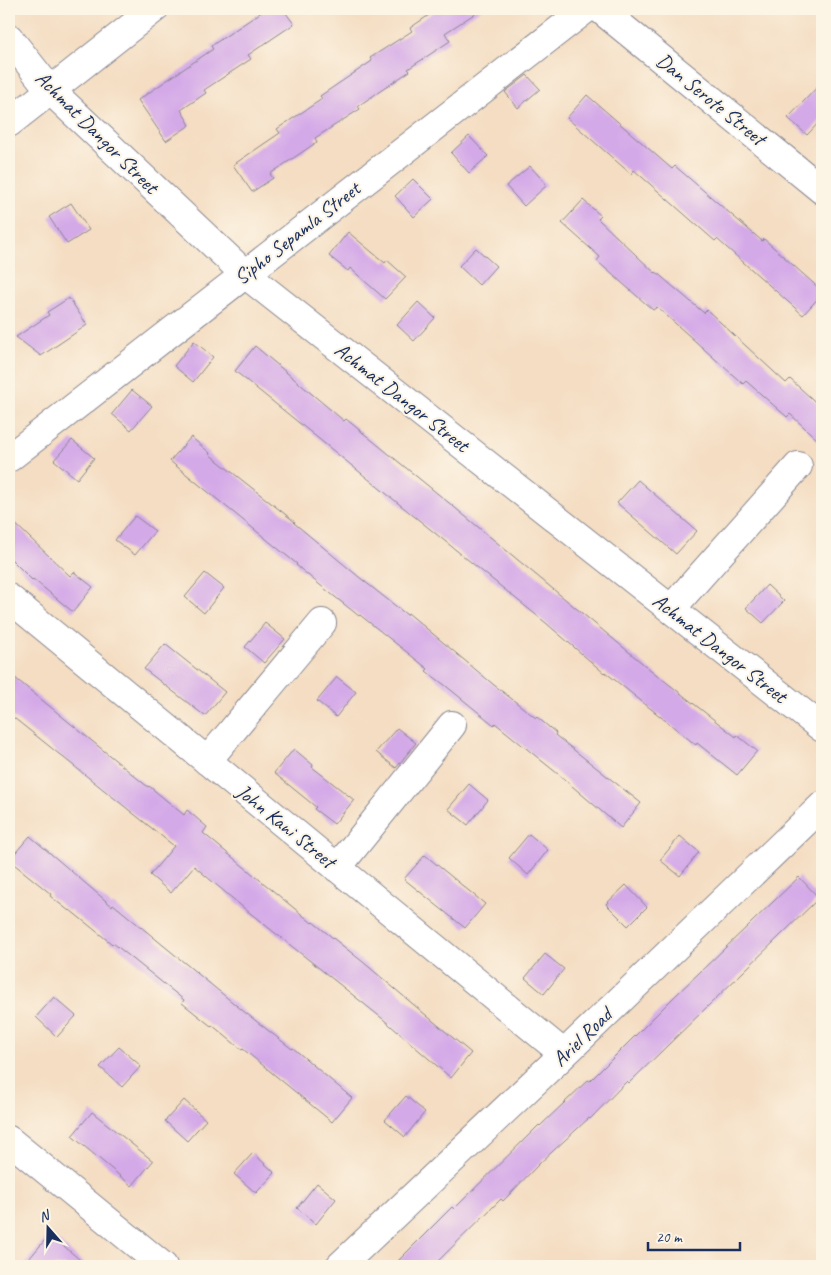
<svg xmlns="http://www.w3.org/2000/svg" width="831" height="1275" viewBox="0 0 831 1275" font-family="Caveat,sans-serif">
<rect width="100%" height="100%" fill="#fcf5e5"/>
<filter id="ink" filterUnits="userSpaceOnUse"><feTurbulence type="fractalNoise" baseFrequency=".02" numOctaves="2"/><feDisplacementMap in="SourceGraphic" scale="10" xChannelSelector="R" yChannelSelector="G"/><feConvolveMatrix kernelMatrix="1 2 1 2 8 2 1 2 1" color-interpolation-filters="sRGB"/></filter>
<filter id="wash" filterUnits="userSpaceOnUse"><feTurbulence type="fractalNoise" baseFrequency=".0096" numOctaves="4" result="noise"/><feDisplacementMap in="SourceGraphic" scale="20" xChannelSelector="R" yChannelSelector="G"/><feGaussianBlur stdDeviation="1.12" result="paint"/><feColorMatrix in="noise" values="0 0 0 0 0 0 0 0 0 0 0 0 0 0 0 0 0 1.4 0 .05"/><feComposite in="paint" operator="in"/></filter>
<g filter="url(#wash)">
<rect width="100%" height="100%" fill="#f4ddc2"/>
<g id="blocks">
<path fill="#d4a9e8" d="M266 9H283L294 24 248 55 251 59 204 90 206 93 181 110 190 125 166 141 138 100 213 49 211 46Z
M438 9H482L445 33 450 41 408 69 410 71 358 106 360 109 315 138 317 142 270 174 273 178 252 192 233 165 280 133 277 129 322 99 320 96 372 61 370 58 412 31 410 28Z
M527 75 540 89 518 108 505 92Z
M822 82V119L807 135 788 118Z
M587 95 672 169 675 166 762 241 764 239 822 291V294L803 315 717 239 715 241 634 170 631 174 567 118Z
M469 136 488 156 469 173 451 153Z
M530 166 547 185 524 206 506 186Z
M413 179 433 199 414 217 395 196Z
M583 200 601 216 598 219 655 273 656 272 704 313 707 310 786 383 790 379 822 408V444L790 414 787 417 746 381 743 384 657 307 653 310 597 261 600 257 562 223Z
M71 203 89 230 67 244 49 217Z
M348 232 385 263 387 260 406 277 385 299 350 268 348 271 329 256Z
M476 248 496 266 479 285 459 266Z
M69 298 87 325 41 356 16 337 49 315 47 312Z
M418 302 435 318 414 341 397 325Z
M194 341 213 357 193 382 174 366Z
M255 346 344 421 346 419 454 507 647 667 736 737 737 735 757 751 737 775 697 743 696 745 605 672 604 673 546 623 235 371Z
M132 390 152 406 131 430 112 414Z
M191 437 210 453 209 454 295 522 294 523 359 577 407 615 408 613 494 685 536 718 537 717 556 733 555 735 641 803 621 828 558 774 495 723 494 725 446 686 426 671 428 669 360 615 359 616 315 581 296 565 297 564 170 461Z
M72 440 94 458 77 479 54 460Z
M638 480 697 531 676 554 617 503Z
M135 516 155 531 135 555 115 540Z
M9 518 70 576 74 572 93 587 73 612 33 579 32 580 9 557Z
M205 573 224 588 204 613 185 597Z
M767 585 784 601 763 623 746 608Z
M265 623 285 639 264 663 245 647Z
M165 644 225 692 205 716 144 669Z
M9 673 148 787 149 786 184 815 187 810 207 827 203 833 312 923 313 922 363 962 471 1053 451 1078 383 1019 245 909 194 866 171 893 150 875 174 846 9 714Z
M337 677 356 692 336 717 317 701Z
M397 728 416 743 396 768 376 752Z
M294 749 313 765 312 767 354 800 334 824 314 809 316 807 274 773Z
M469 784 488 800 468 825 448 809Z
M529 834 548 850 528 875 509 858Z
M30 836 112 906 113 904 242 1010 292 1049 293 1048 352 1098 332 1122 243 1049 242 1050 212 1025 211 1026 182 1003 184 1000 113 943 112 944 70 910 69 911 50 896 51 894 9 860Z
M680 836 699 852 680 876 660 860Z
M425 855 485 904 465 928 404 879Z
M799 877 819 898 629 1083 627 1081 590 1119 589 1118 540 1163 503 1201 501 1199 433 1266H393L452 1207 454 1209 539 1125 540 1126 588 1080 590 1081 675 996Z
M626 885 647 907 628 926 606 904Z
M545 954 564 969 544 994 525 978Z
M54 997 76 1016 57 1037 36 1017Z
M119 1047 141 1066 122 1087 100 1067Z
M406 1096 425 1112 405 1137 385 1120Z
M184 1100 206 1120 187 1141 165 1121Z
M92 1112 153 1161 132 1186 72 1136Z
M253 1153 275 1173 256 1193 234 1174Z
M317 1183 336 1199 316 1224 297 1208Z
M50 1234 87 1266H23Z"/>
</g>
</g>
<g filter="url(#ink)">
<use href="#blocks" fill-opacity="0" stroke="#888690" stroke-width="1"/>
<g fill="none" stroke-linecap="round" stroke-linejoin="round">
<defs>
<path id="street" d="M600 9 822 190
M9 38 50 90 245 274 822 728
M9 123 154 9
M9 458 586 9
M9 598 564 1054
M671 609 798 466
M207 761 322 623
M337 868 452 725
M9 1140 163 1266
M340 1266 564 1054 822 806"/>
</defs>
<use href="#street" stroke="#888690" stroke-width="30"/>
<use href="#street" stroke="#fff" stroke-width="28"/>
</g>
</g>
<g text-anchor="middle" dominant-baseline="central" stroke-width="4" stroke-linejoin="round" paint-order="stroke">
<g font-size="21" fill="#1b2f5e" stroke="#fcf5e5">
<text transform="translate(711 99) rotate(39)">Dan Serote Street</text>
<text transform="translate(97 132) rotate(45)">Achmat Dangor Street</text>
<text transform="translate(297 233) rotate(-38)">Sipho Sepamla Street</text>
<text transform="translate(402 397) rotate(38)">Achmat Dangor Street</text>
<text transform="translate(720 648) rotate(38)">Achmat Dangor Street</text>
<text transform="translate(286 826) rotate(39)">John Kani Street</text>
<text transform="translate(582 1037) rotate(-44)">Ariel Road</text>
</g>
</g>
<rect width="831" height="1275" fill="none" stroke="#fcf5e5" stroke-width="30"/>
<g transform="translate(48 1228) rotate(340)" stroke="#fcf5e5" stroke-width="4" paint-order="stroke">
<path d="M0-4L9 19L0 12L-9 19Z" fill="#1b2f5e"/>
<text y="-8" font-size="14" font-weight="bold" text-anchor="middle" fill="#1b2f5e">N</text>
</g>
<path d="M648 1242v8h92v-8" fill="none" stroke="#1b2f5e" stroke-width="2.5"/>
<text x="656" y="1242" font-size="15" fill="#1b2f5e" stroke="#fcf5e5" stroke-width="4" paint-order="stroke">20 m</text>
</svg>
